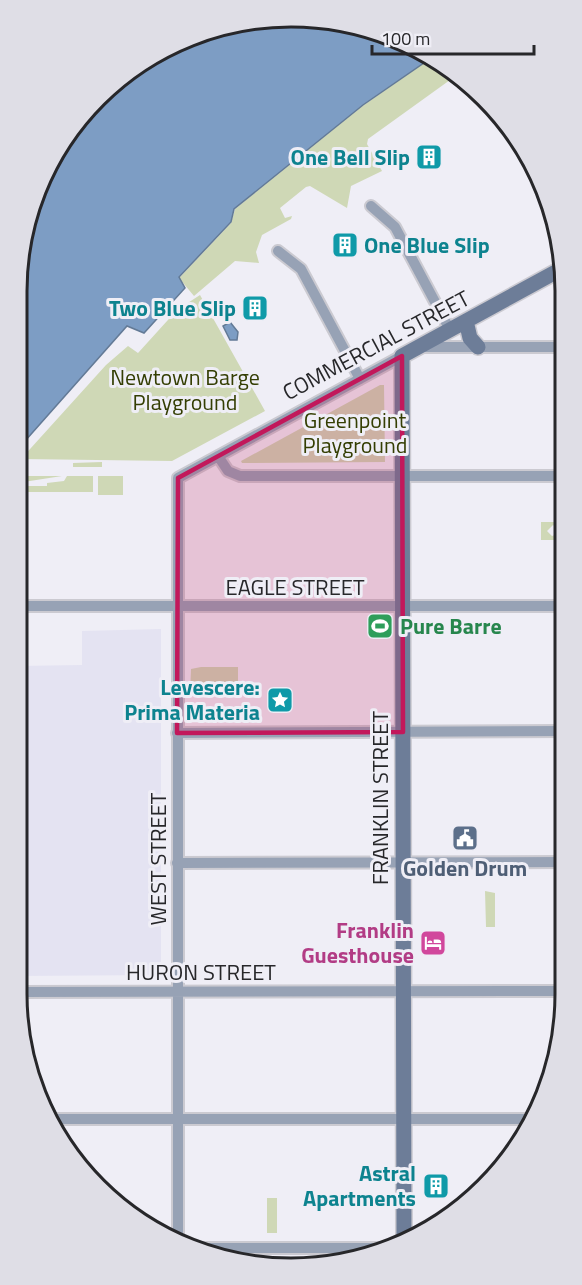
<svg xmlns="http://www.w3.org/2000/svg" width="582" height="1285" viewBox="0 0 582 1285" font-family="'Titillium Web',sans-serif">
<rect width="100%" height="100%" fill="#efeef6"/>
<path fill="#e4e3f2" d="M161 629V975L17 976V666L82 665V631Z"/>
<path fill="#cfd8b6" d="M431 58 442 64 450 80 368 139 367 144 382 171 351 186 347 208 310 186 306 187 280 208 285 218 292 216 291 219 262 235 256 252 259 263 235 261 194 296 179 278 231 223 235 209 361 107Z
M200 295 265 411 172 461 21 459 106 365 128 346 138 353 177 310Z
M380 385H384L385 462 242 463 241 461Z
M102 462V467H73V463Z
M17 476H62L17 483Z
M67 476H93V492H17V486H47V483L64 481Z
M98 476H123V495H98Z
M541 522H564V529H558L553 525 547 531 552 536 564 532V540H541Z
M201 667H238V694H190L191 669Z
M485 891 495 893V927H486Z
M267 1198H277V1233H267Z"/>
<path fill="#7d9dc4" stroke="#637a96" stroke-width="1.5" d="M291 17 396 37 431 58 363 105 234 209 231 222 179 277 185 288 144 333 127 326 17 450V291L37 186 97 97 186 38Z
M230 322 238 332 237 340H230L223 326Z"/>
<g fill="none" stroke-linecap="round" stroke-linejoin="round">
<defs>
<path id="street" d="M371 206 395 227 450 330
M278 251 301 269 360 379
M423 347H563
M218 456 228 471 240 476H564
M26 606H564
M177 733 565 731
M177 863 565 862
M17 992 565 991
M53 1119H532
M178 1241V478L402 356
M198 1248H381"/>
<path id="secondary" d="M466 321 470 338 478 347
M404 1240 402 356 563 268"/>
</defs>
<use href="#street" stroke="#cbcad1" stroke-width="14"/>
<use href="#secondary" stroke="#cbcad1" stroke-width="18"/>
<use href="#street" stroke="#97a2b5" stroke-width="10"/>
<use href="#secondary" stroke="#6d7d98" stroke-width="15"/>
</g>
<path fill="#c2185b" fill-opacity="0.2" stroke="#c2185b" stroke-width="4.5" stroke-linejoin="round" d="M402 356 403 732 177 733 178 478Z"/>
<defs>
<symbol id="building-square" viewBox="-11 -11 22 22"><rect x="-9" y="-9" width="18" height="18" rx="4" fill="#0f9aa8" stroke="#efeef6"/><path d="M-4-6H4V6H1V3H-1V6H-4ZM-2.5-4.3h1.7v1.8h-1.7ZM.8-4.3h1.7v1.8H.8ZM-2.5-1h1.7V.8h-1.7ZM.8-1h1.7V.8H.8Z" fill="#fff"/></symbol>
<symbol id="stadium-square" viewBox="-11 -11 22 22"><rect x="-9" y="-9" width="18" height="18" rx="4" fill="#2e9e5b" stroke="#efeef6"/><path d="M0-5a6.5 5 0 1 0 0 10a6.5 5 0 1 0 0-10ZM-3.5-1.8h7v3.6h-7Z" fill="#fff"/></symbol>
<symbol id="sight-square" viewBox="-11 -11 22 22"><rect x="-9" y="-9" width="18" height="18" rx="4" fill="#0f9aa8" stroke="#efeef6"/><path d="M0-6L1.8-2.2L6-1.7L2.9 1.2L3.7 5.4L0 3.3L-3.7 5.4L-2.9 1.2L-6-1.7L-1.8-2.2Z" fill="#fff"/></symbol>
<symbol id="civic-square" viewBox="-11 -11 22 22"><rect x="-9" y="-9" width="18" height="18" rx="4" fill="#5c6f8a" stroke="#efeef6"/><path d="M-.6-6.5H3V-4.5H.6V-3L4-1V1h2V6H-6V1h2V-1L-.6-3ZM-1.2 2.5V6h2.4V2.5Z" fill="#fff"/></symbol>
<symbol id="hotel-square" viewBox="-11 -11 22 22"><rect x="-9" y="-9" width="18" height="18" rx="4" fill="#d1479c" stroke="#efeef6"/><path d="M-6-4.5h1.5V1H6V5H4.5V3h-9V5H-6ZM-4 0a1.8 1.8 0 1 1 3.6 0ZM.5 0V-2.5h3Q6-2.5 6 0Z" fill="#fff"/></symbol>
</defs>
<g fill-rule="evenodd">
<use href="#building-square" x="414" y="142" width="30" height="30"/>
<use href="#building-square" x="330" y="230" width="30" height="30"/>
<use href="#building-square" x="240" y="293" width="30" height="30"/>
<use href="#stadium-square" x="365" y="611" width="30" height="30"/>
<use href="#sight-square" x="265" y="685" width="30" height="30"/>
<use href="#civic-square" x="450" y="823" width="30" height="30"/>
<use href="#hotel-square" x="418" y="928" width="30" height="30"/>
<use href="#building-square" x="421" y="1171" width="30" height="30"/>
</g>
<g text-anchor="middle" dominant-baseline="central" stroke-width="6" stroke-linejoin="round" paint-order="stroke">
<g font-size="22" font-weight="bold" fill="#0d838f" stroke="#efeef6" text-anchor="end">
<text x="410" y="157">One Bell Slip</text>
<text x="364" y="245" text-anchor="start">One Blue Slip</text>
<text x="236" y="308">Two Blue Slip</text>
<text x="260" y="687">Levescere:<tspan x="260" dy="25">Prima Materia</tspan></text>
<text x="416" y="1173">Astral<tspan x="416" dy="25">Apartments</tspan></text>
</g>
<g font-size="22" fill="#27272a" stroke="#efeef6">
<text transform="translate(376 345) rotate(-28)">COMMERCIAL STREET</text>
<text x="295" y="587">EAGLE STREET</text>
<text transform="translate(380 798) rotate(-90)">FRANKLIN STREET</text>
<text transform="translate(158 859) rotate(-90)">WEST STREET</text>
<text x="201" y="972">HURON STREET</text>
</g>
<g font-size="22" fill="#343e03" stroke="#efeef6">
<text x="185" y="377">Newtown Barge<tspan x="185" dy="25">Playground</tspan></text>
<text x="355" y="420">Greenpoint<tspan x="355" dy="25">Playground</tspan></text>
</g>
<g font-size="22" font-weight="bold" fill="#27864d" stroke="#efeef6" text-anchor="start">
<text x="400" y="626">Pure Barre</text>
</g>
<g font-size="22" font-weight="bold" fill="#4e5e75" stroke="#efeef6">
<text x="465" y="868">Golden Drum</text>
</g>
<g font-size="22" font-weight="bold" fill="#b23c85" stroke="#efeef6" text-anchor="end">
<text x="414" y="930">Franklin<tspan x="414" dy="25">Guesthouse</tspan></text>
</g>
</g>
<path d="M0 0H582V1285H0ZM291 27H291A264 264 0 0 1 555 291V994A264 264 0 0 1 291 1258H291A264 264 0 0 1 27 994V291A264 264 0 0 1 291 27Z" fill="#dfdee6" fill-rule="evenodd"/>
<path fill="none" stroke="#27272a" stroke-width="3" d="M291 27H291A264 264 0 0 1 555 291V994A264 264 0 0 1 291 1258H291A264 264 0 0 1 27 994V291A264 264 0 0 1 291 27Z"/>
<path d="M372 45v9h162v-9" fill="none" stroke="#27272a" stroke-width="3"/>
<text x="381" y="45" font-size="18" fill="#27272a" stroke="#efeef6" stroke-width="4.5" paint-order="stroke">100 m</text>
</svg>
